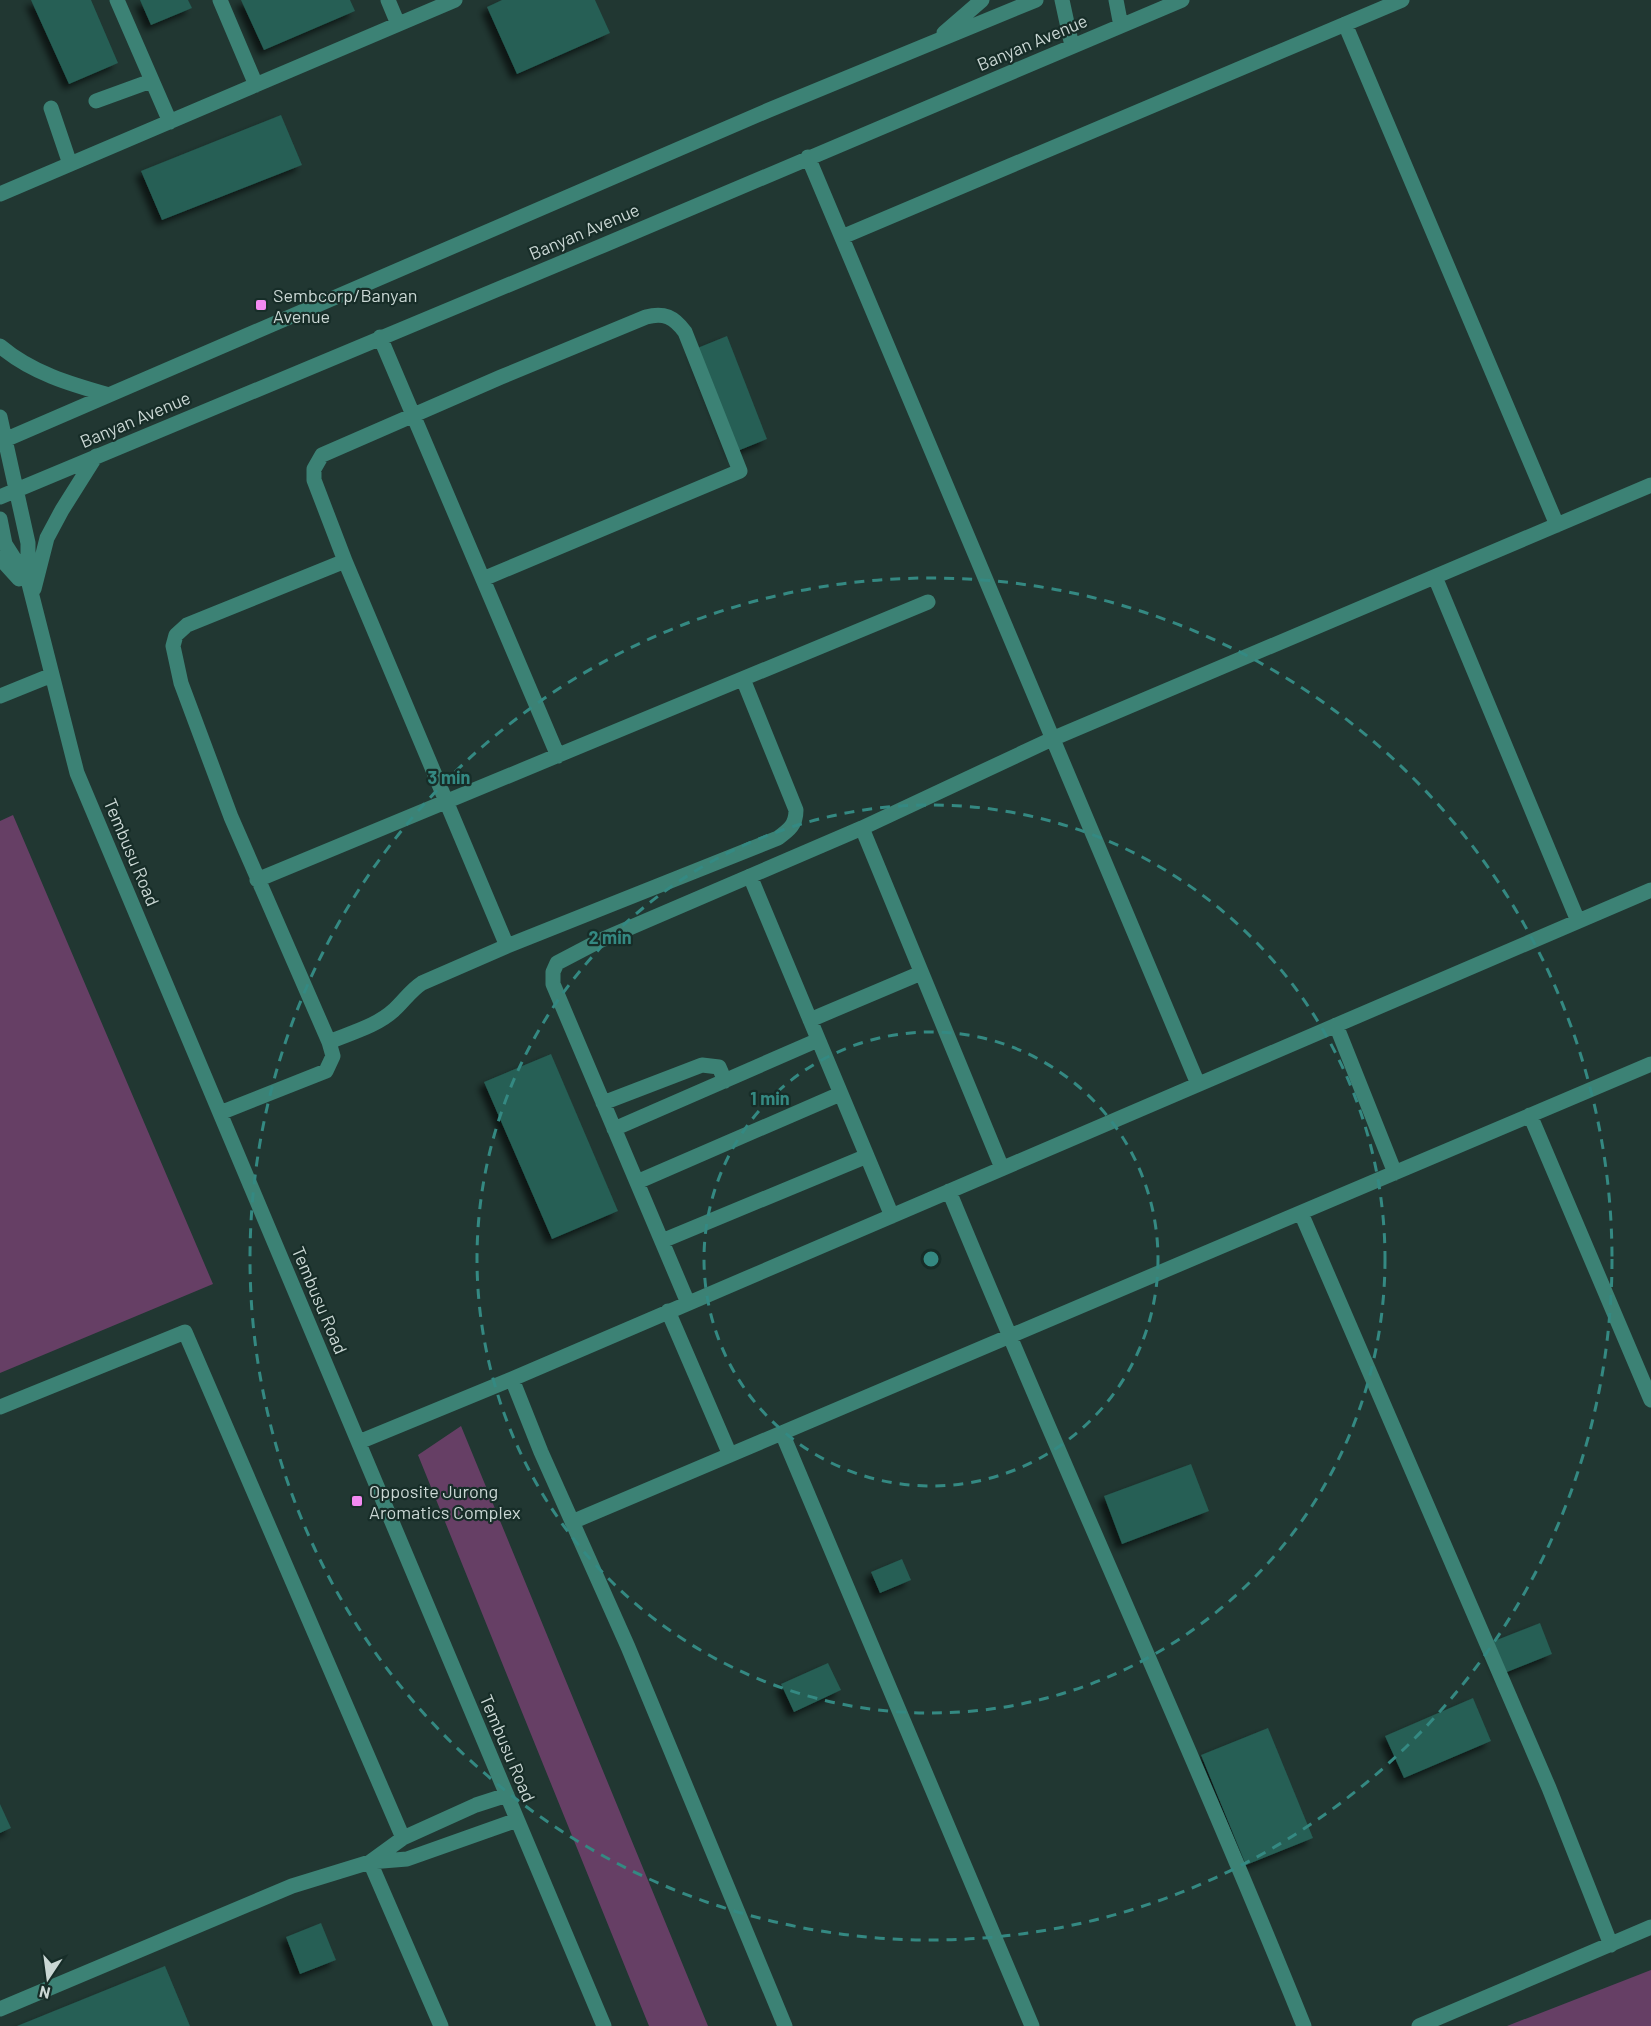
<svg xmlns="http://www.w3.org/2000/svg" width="1651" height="2026" viewBox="0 0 1651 2026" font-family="Barlow,sans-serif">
<defs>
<filter id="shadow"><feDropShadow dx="-5.5" dy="5.5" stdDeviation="3" flood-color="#0009"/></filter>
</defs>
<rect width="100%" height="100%" fill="#213732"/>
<path fill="#663f65" d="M13 815 213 1284 0 1373V821Z
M461 1426 708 2026H649L418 1455Z
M1651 1970V2026H1507Z"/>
<path fill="#255e54" filter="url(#shadow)" d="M31 0H91L118 63 69 84Z
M140 0H188L192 8 151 25Z
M241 0H350L355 11 264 50Z
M502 0H595L610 33 517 74 487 7Z
M281 115 302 165 162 220 141 171Z
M727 336 767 439 735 452 695 349Z
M551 1054 618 1211 552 1239 484 1082Z
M1191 1464 1209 1511 1122 1544 1104 1496Z
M902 1559 911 1580 880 1593 871 1572Z
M1540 1623 1552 1654 1502 1674 1489 1643Z
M828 1663 841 1690 794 1712 781 1684Z
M1473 1698 1491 1741 1404 1778 1385 1736Z
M1268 1728 1313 1838 1246 1865 1201 1755Z
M0 1804 11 1828 0 1833Z
M321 1923 336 1960 300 1974 286 1937Z
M165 1966 190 2026H17Z"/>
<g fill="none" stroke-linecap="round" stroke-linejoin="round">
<path stroke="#3c8275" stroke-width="15" d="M117 0 170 122
M220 0 256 85
M388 0 398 24
M1062 0 1072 46
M1116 0 1121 26
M1345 24 1557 525
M944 33 982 0
M96 101 151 81
M51 108 70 164
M808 157 1198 1084
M0 194 455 0
M842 237 1402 0
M380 337 558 756
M0 346C32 373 70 384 109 395
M0 417 28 543V580
M0 442 769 110 1036 0
M0 497 604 245 1182 0
M0 519 5 544 28 580 77 773 604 2026
M0 558 19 579
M1435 577 1578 921
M483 579 740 471 685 332C674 317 664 312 646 317L501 377 322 455 314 469V480L345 561 507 946
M34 589 47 538 62 510 96 456
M0 696 52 675
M862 828 1002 1168
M750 876 892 1216
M257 880 928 602
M810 1020 921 973
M1336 1025 1395 1173
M329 1042C350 1033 377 1026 394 1010 404 1001 410 991 422 983L507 946 778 838C789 830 796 825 796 810L743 679
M603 1103 702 1065 719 1067 725 1081
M220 1113 326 1071 333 1056 329 1042 231 817 181 683 173 646 176 635 187 625 345 561
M1530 1115 1651 1400
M614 1129 818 1040
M637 1182 840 1094
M949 1191C1064 1471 1191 1746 1304 2026
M1301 1213 1549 1788 1611 1945
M662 1241 867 1156
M688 1303 553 984V972L557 963 599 941 862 828 1052 739 1651 485
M668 1311 730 1455
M512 1379 541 1452 628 1647 785 2026
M0 1407 185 1332 403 1838
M782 1433 1032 2026
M359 1442 512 1379 1651 890
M572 1522 1651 1064
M370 1862 441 2026
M370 1862 403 1838 476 1805 507 1795
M0 2009 292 1886 370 1862 407 1859 517 1820
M1419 2026 1651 1927"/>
</g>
<g fill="none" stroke="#348982" stroke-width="3" stroke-dasharray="10 8">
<circle cx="931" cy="1259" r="227"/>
<circle cx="931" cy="1259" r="454"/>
<circle cx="931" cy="1259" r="681"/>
</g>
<g fill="#f38af2" stroke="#172d28" stroke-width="2">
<rect x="255" y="299" width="12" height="12" rx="3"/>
<rect x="351" y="1495" width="12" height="12" rx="3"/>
</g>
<g text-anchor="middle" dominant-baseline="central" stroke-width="4.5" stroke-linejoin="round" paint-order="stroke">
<g font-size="18" fill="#cad7d4" stroke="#172d28">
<text transform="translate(1032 42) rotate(-23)">Banyan Avenue</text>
<text transform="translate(584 231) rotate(-23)">Banyan Avenue</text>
<text transform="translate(135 419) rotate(-23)">Banyan Avenue</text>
<text transform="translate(132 852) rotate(67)">Tembusu Road</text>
<text transform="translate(320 1300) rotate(67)">Tembusu Road</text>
<text transform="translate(508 1748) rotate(67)">Tembusu Road</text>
</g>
<g font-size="18" fill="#cad7d4" stroke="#172d28" text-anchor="start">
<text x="273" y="295">Sembcorp/Banyan<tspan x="273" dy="21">Avenue</tspan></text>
<text x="369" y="1491">Opposite Jurong<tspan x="369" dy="21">Aromatics Complex</tspan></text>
</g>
</g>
<circle cx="931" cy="1259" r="9" fill="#348982" stroke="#172d28" stroke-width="3"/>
<g font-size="18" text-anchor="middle" font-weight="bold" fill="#348982" stroke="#172d28" stroke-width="4.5" stroke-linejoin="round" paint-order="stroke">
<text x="449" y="784">3 min</text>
<text x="610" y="944">2 min</text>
<text x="770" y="1105">1 min</text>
</g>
<g transform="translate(48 1978) rotate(193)" stroke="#172d28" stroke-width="4.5" paint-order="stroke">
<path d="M0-4.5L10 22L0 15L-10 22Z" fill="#cad7d4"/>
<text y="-9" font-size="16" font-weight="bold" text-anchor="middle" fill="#cad7d4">N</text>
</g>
</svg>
